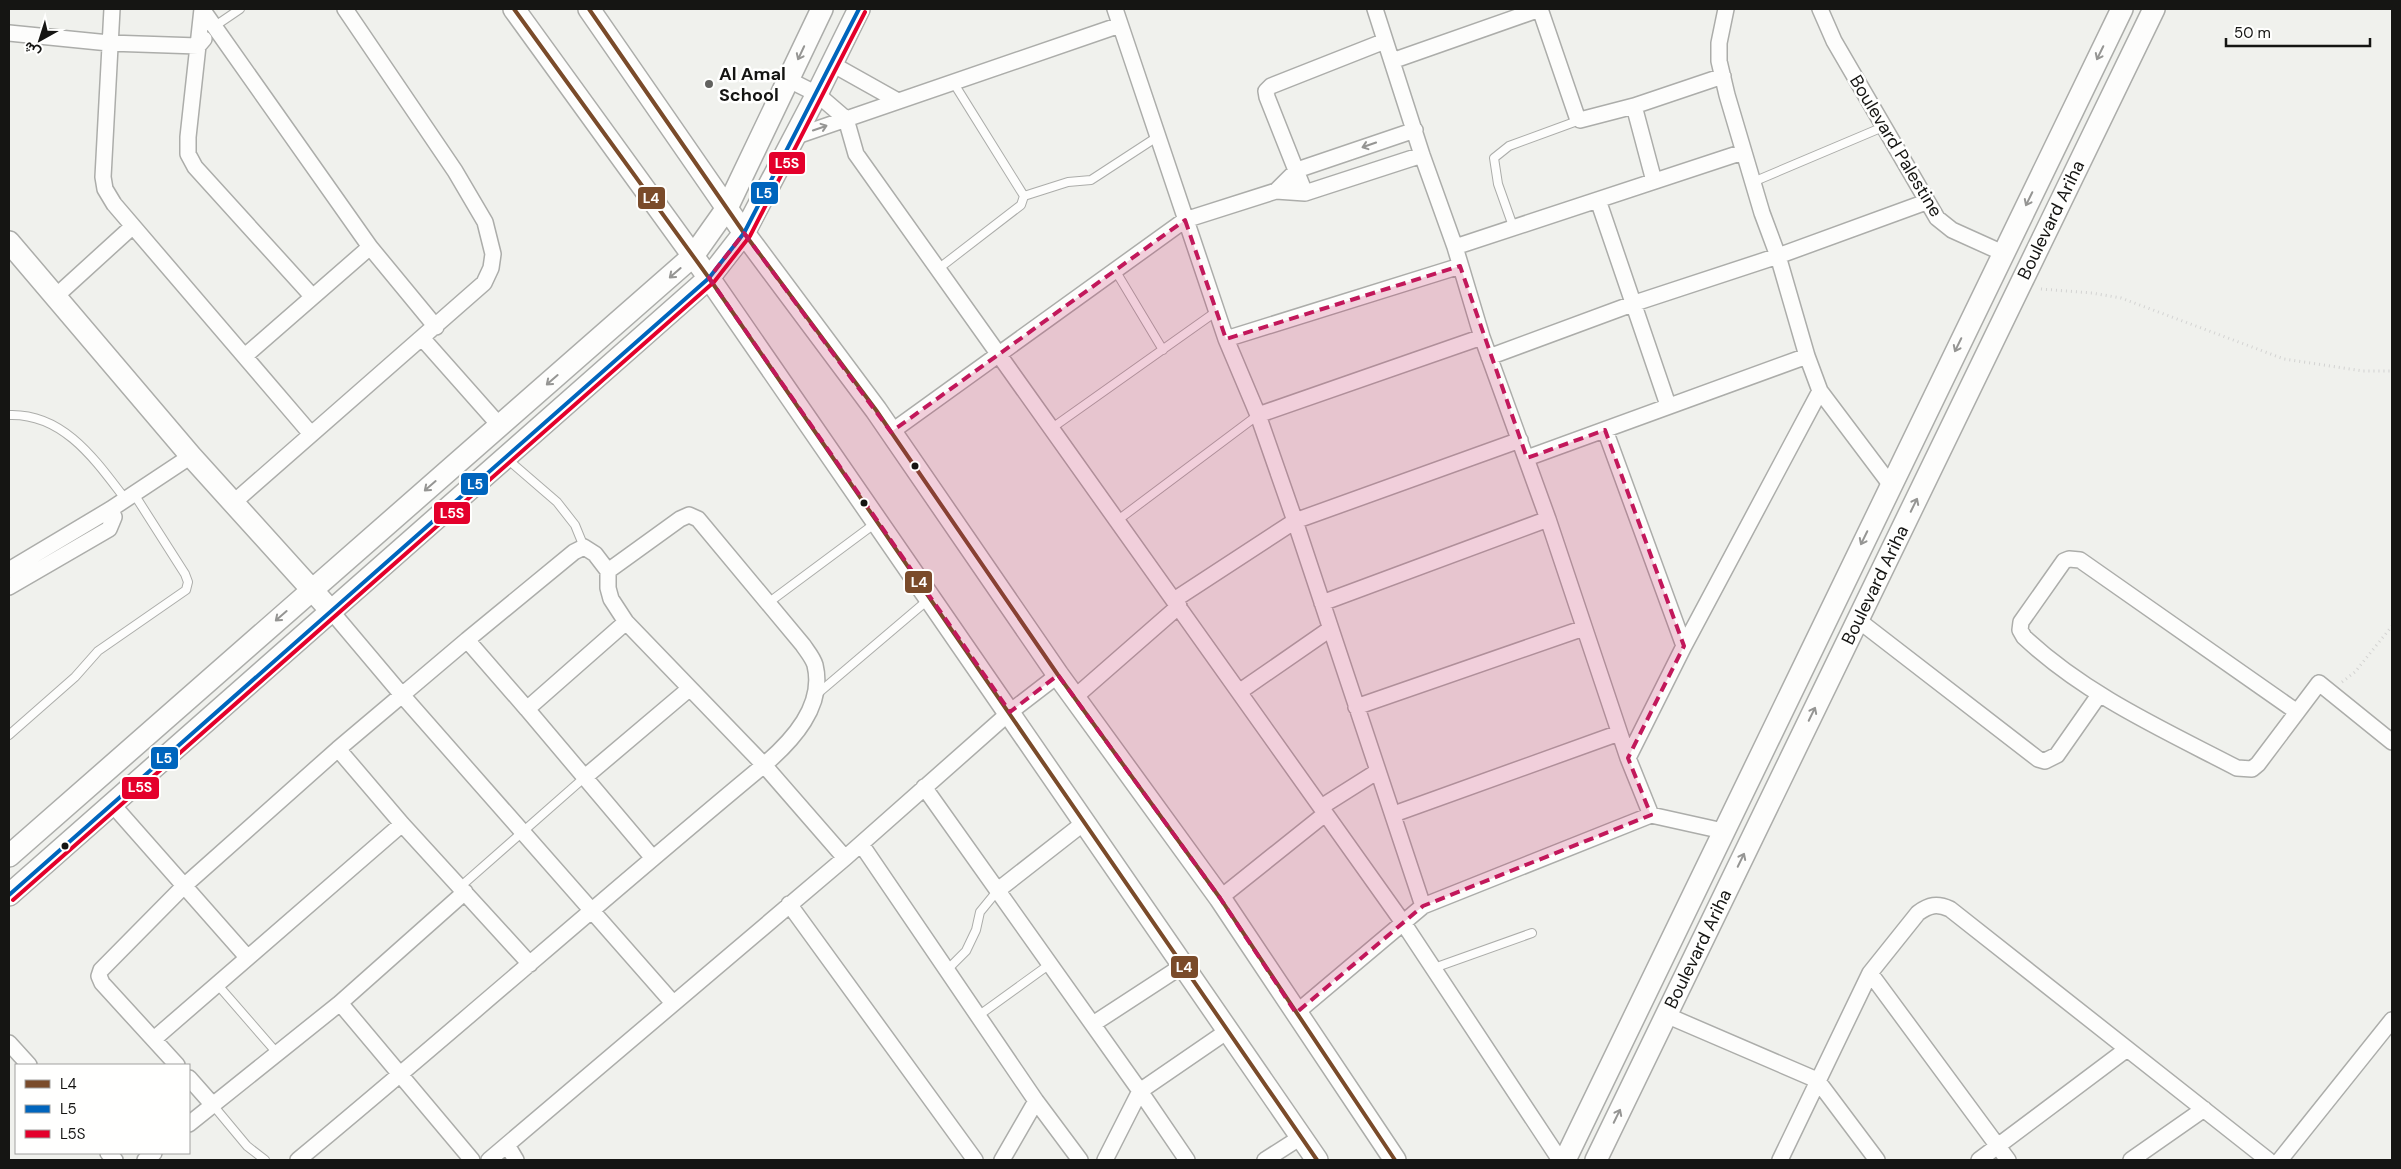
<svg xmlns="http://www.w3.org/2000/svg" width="2401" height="1169" viewBox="0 0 2401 1169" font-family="'DM Sans',Vazirmatn,sans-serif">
<rect width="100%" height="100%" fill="#f0f1ed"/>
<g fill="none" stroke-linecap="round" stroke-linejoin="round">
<defs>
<path id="lane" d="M215 26 240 9
M1753 182 1883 127
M1024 196 1068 182 1091 180 1157 137
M1514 229 1498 184 1494 158 1509 146 1580 120
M938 269 1021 205 1024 196 953 82
M1115 270 1163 350
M9 415C64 413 96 461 126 500
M1052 428 1217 311
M506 458 557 502 575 525 584 547
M1118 520 1258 415
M768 603 877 522
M816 695 929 599
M9 735 75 677 98 651 186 590 188 582 185 574 134 494
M460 887 585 777
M1434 968 1532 933
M947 970 966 951 976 930 980 912 998 890
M217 984 277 1053
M978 1016 1050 964
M212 1104 247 1146 265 1160"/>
<path id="street" d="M112 9 103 177 105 189 114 204 311 434
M202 9 370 247 436 327
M202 9 188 137V154L195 167 312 296
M1115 9 1226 339 1258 415 1295 521 1423 906
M1375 9 1422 155 1455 247 1482 337 1548 519 1628 758 1651 815 1723 831
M1540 9 1577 117 1580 120 1634 106 1654 181
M1726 9 1719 43V61L1727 95 1762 213 1778 256 1807 356 1820 391 1890 484
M1820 9 1834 41 1937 218 1952 230 2003 253
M9 33 109 43 198 46 204 39
M1392 61 1540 9
M832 64 898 101
M789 80 817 94 846 119 856 154 1404 924 1560 1160
M1634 106 1723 76
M794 137 1120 25
M1276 191 1297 170 1415 130
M1305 193 1267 97 1266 91 1271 86 1385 41
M1598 200 1668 405
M1455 247 1743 152
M55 297 133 226
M422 338 500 426
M1226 339 1460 266
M245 356 370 247
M1489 357 1635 303 1778 256 1926 202
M1258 415 1482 337
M1605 430 1684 646
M891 432 1185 220 1276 191 1305 193 1422 155
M1527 458 1807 356
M233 503 484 283 491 268 493 254 485 222 455 171 345 9
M9 570 111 509 191 456
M608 571 680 519 689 515 698 519 803 645C807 651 813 658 815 665 825 706 792 741 764 765L626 622 527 709 652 857
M9 587 109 529 114 517 111 509
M1174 600 1295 521 1520 440
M1322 603 1548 519
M332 612 402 695 467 640
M1858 620 2038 759 2045 761 2057 755 2099 695
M1239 692 1330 629
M1075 697 1179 606
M1356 707 1584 628
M527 709 467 640 574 552 584 547 595 554 608 571V588L611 599 626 622
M2297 712 2080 560 2069 559 2064 561 2021 622 2020 630 2024 637C2086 695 2162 729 2237 768L2252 769 2258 764 2319 683 2392 742
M338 749 402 824 530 964
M1628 758 1684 646 1820 391
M585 777 689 689
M924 787 1140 1091 1187 1160
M112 804 247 957
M1321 807 1378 771
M1394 814 1619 733
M861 844 1036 1101 1080 1160
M998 890 1085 822
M1220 898 1325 814
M789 904 975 1160
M1870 973 2008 1160
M340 1003 472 1160
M1296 1013 1423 906 1651 815
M1666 1015 1817 1080 1877 1160
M1093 1024 1182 966
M154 1039 402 824
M9 1043 29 1065
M177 1065 102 983 99 976 101 970 184 886 338 749 402 695 673 1003
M189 1078 212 1104
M189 1124 340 1003 465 892
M507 1145 516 1160
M108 1153 115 1160
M145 1160 154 1153
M298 1160C455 1030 607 895 764 765L845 858
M489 1160 845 858 1010 712 1058 675
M1002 1160 1036 1101
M1105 1160 1140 1091 1226 1032
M1265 1160 1301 1137
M1780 1160 1870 973 1918 913C1929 905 1937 903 1950 909L2268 1160
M1979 1160 2127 1049
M2131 1160 2204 1109
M2280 1160 2392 1020"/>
<path id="secondary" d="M514 9 709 278 1317 1160
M589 9 744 233 876 410 1058 675 1220 898 1395 1160
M9 242 191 456 332 612
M9 856 693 256 727 208 822 9
M9 895 709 278 744 233 817 94 859 9
M1565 1160 2122 9
M1596 1160 2154 9"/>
</defs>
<use href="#lane" stroke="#acadaa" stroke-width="10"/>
<use href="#street" stroke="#acadaa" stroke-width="18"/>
<use href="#secondary" stroke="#acadaa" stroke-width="24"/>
<path stroke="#d3d3d2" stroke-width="3" stroke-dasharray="1 4" stroke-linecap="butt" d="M2041 289 2092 293 2121 298 2284 359 2363 371H2392
M2342 682 2355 672 2392 626"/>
<use href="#lane" stroke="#fdfdfc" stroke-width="8"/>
<use href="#street" stroke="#fdfdfc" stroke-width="15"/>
<use href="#secondary" stroke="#fdfdfc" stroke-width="21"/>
<defs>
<path id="bus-1" d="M514 9 709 278 1317 1160
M589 9 744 233 876 410 1058 675 1220 898 1395 1160"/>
<path id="bus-2" d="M9 895 709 278 744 233 859 9"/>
<path id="bus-3" d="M13 900 714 282 750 236 865 12"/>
</defs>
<use href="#bus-1" stroke="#fffffe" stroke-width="8"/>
<use href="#bus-2" stroke="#fffffe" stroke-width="8"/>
<use href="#bus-3" stroke="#fffffe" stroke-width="8"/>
<use href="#bus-1" stroke="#7a4b2a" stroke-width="4"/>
<use href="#bus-2" stroke="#0065bd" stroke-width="4"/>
<use href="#bus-3" stroke="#e4002b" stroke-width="4"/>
</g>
<defs><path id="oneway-shaft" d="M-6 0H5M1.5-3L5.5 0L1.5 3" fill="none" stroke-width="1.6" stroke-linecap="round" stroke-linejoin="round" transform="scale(1.25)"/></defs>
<g stroke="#959593">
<use href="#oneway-shaft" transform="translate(801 53) rotate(115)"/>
<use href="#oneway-shaft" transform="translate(2100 53) rotate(116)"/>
<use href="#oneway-shaft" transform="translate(820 128) rotate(-19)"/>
<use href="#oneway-shaft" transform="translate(1369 145) rotate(161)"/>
<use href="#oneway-shaft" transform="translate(2029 199) rotate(116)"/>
<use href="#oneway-shaft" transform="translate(675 273) rotate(139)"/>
<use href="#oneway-shaft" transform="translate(1958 345) rotate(116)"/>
<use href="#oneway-shaft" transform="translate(552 380) rotate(139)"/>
<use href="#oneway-shaft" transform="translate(430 486) rotate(139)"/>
<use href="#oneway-shaft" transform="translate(1914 505) rotate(-64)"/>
<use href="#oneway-shaft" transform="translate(1864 538) rotate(116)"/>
<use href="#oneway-shaft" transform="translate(281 616) rotate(139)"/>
<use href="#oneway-shaft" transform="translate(1812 714) rotate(-64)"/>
<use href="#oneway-shaft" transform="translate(1741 860) rotate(-64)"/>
<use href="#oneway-shaft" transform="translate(1617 1116) rotate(-64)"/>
</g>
<path fill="#c2185b" fill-opacity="0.2" stroke="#c2185b" stroke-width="4" stroke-dasharray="10 6" stroke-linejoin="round" d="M1185 220 1226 339 1460 266 1527 458 1605 430 1684 646 1628 758 1651 815 1423 906 1296 1013 1220 898 1058 675 1010 712 709 278 744 233 891 432Z"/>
<circle fill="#62625f" stroke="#fffffe" stroke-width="2" cx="709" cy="84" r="5"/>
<g fill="#151513" stroke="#fffffe" stroke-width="2">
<circle cx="915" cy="466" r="4.5"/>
<circle cx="864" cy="503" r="4.5"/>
<circle cx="65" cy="846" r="4.5"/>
</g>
<g text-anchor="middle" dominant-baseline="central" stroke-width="5" stroke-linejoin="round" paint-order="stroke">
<g font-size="18" font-weight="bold" fill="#151513" stroke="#fffffe" text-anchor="start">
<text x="719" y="74">Al Amal<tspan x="719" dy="21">School</tspan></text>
</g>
<g font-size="18" fill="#151513" stroke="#fffffe">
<text transform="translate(1896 146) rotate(59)">Boulevard Palestine</text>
<text transform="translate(2051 220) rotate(-64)">Boulevard Ariha</text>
<text transform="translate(1875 585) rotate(-64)">Boulevard Ariha</text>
<text transform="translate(1698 949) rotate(-64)">Boulevard Ariha</text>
</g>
</g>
<g stroke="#fffffe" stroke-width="2">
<rect x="768" y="151" width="38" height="24" rx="5" fill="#e4002b"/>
<rect x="750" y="181" width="29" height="24" rx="5" fill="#0065bd"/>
<rect x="637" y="186" width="29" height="24" rx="5" fill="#7a4b2a"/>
<rect x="460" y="472" width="29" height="24" rx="5" fill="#0065bd"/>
<rect x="433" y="501" width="38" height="24" rx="5" fill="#e4002b"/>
<rect x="904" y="570" width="29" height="24" rx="5" fill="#7a4b2a"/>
<rect x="150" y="746" width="29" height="24" rx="5" fill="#0065bd"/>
<rect x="121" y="776" width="39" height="24" rx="5" fill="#e4002b"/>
<rect x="1170" y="955" width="29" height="24" rx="5" fill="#7a4b2a"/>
</g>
<g font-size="14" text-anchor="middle" font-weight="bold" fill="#fff">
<text x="787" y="168">L5S</text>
<text x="764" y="198">L5</text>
<text x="651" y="203">L4</text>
<text x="475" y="489">L5</text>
<text x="452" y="518">L5S</text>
<text x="919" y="587">L4</text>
<text x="164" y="763">L5</text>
<text x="140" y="792">L5S</text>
<text x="1184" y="972">L4</text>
</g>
<rect width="2401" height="1169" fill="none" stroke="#151513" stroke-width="20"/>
<rect x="15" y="1064" width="175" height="90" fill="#fffffe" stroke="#a1a1a0"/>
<rect x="25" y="1080" width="25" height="8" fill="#7a4b2a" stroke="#a1a1a0"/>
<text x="60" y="1089" font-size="15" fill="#151513">L4</text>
<rect x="25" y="1105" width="25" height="8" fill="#0065bd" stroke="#a1a1a0"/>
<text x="60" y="1114" font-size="15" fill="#151513">L5</text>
<rect x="25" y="1130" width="25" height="8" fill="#e4002b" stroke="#a1a1a0"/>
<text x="60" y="1139" font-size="15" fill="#151513">L5S</text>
<g transform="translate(40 40) rotate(219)" stroke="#fffffe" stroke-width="4" paint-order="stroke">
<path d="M0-4L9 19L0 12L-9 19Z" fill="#151513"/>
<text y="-8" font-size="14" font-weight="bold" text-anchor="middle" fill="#151513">ش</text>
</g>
<path d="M2226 38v8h144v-8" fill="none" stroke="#151513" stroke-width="2.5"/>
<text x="2234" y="38" font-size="15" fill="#151513" stroke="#fffffe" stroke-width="4" paint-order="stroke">50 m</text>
</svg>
